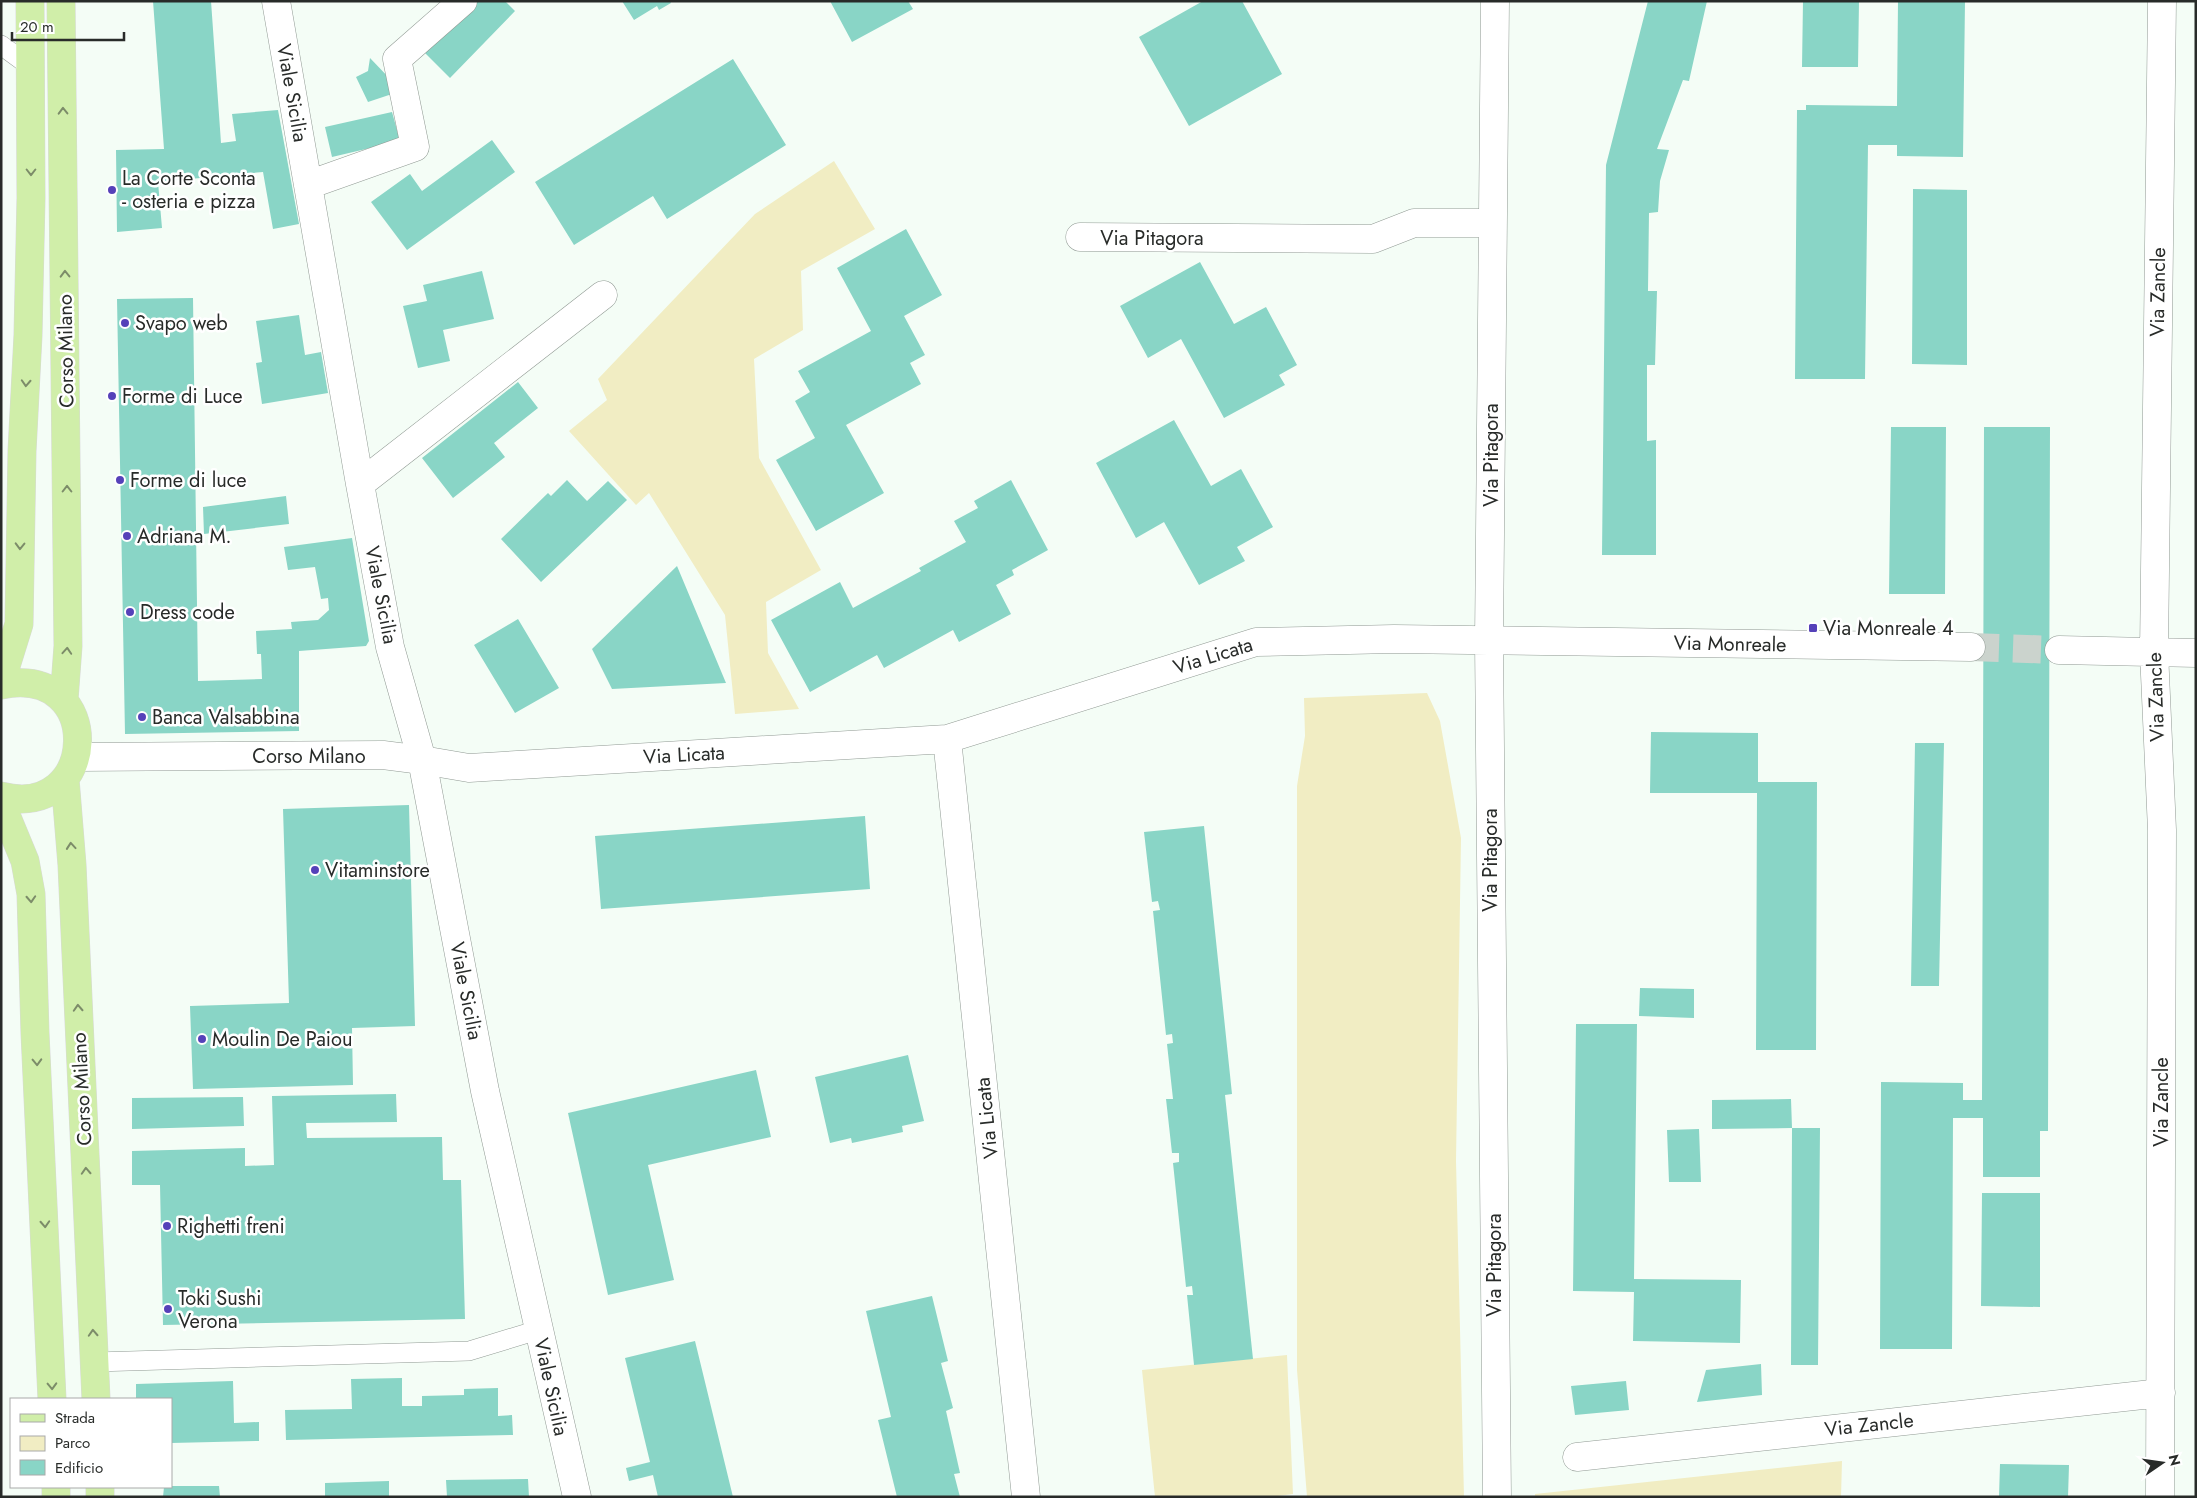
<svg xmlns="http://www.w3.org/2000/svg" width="2197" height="1498" viewBox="0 0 2197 1498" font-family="Jost,sans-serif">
<rect width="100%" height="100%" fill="#f4fdf6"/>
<path fill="#f1edc3" d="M834 161 875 229 801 271 803 330 754 359 759 458 821 570 766 602 768 653 799 709 735 714 725 615 649 493 636 505 569 431 607 400 598 379 755 214Z
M1427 693 1440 721 1461 838 1456 1161 1464 1497H1307L1297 1370V786L1305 736 1304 698Z
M1287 1355 1293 1494 1269 1497H1155L1142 1370Z
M1842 1461 1841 1497H1535V1494Z"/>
<path fill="#89d5c6" d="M153 1H211L221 143 236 141 232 114 278 110 299 224 273 229 263 172 158 182 162 228 117 232 116 150 164 149Z
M475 1H505L515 11 450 78 424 52Z
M622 1H670L671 3 659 10 657 6 634 20Z
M830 1H908L913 9 852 42Z
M1203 1H1242L1282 74 1189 126 1139 37Z
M1648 1H1707L1689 81 1683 80 1657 149 1669 150 1660 181 1658 212 1649 213 1648 291H1657L1655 365H1647V441L1656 440V555H1602L1606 165Z
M1803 1H1859L1858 67H1802Z
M1898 1H1965L1963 157 1897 156V145H1868L1865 379H1795L1797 110H1806V105L1897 106Z
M370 58 392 81 395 93 368 102 356 77 368 71Z
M733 59 786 145 667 219 653 196 574 245 535 182Z
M392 112 400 141 332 157 325 127Z
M492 140 515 172 407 250 371 202 410 174 422 191Z
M1913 189 1967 190V365L1912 364Z
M906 229 942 295 904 316 925 355 910 363 921 384 846 425 884 493 816 531 776 460 815 438 795 401 810 392 798 371 871 331 837 268Z
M1200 262 1234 324 1266 307 1297 365 1279 375 1285 385 1224 418 1181 339 1148 358 1120 306Z
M482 271 494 319 443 330 450 361 418 368 403 306 427 301 423 285Z
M193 298 198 681 262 679 261 654H257L256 631 292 629 291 622 318 620 329 610 328 598 321 599 315 567 288 570 284 547 352 538 369 641 366 646 299 651V731L125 734 117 299Z
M299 315 305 355 321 352 328 393 262 404 256 363 262 362 256 321Z
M518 382 538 408 494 443 505 457 453 498 422 458Z
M1174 420 1211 486 1241 469 1273 527 1237 547 1245 561 1199 585 1164 522 1136 538 1096 463Z
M1891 427H1946L1945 594H1889Z
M1984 427H2050L2048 1131H2040V1177H1983V1118H1953L1952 1349H1880L1881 1082 1963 1083V1100H1982Z
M567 480 587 501 608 481 627 500 541 582 501 539 548 493 551 496Z
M1011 480 1048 550 1012 570 1014 575 996 585 1011 614 959 642 953 630 884 668 877 655 810 692 771 620 840 582 853 608 921 571 919 568 966 542 954 521 978 508 974 501Z
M286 496 289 524 204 534 203 507Z
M677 566 726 683 612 689 592 649Z
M518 619 559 688 515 713 474 645Z
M1651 732 1758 733V782H1817L1816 1050H1756L1757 793H1650Z
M1915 743H1944L1939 986H1911Z
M409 805 415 1026 352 1028 353 1085 193 1089 190 1006 289 1003 283 809Z
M865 816 870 889 601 909 595 836Z
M1204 826 1232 1094 1225 1095 1253 1359 1194 1365 1187 1295H1193L1192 1286 1186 1287 1173 1163 1179 1162V1153H1172L1166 1099H1173L1167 1044 1173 1043 1172 1034 1166 1035 1153 911 1160 910 1158 901 1152 902 1144 832Z
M1640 988 1694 989V1018L1639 1016Z
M1576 1024H1637L1634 1279 1741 1280 1740 1343 1633 1341 1634 1292 1573 1291Z
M908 1055 924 1121 902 1126 903 1132 852 1143 851 1138 830 1143 815 1077Z
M756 1070 771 1137 648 1165 674 1280 608 1295 568 1113Z
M396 1094 397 1122 306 1123 307 1138 442 1137 443 1180H461L465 1319 163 1325 160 1185H132V1151L245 1148V1166L274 1165 272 1096Z
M243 1097 244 1126 132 1129V1098Z
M1791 1099 1792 1128H1820L1818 1365H1791L1792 1128 1712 1129V1100Z
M1699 1129 1701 1182H1669L1667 1130Z
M1982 1193H2040V1307L1981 1306Z
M932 1296 948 1361 941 1363 953 1408 946 1411 960 1473 954 1474 960 1497H897L878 1420 891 1417 866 1311Z
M695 1341 733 1497H658L653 1475 629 1481 626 1468 650 1462 625 1358Z
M1761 1364 1762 1395 1697 1402 1706 1370Z
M402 1378V1406H422V1396L464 1395V1389L498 1388V1416L512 1415 513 1435 286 1440 285 1410 352 1409 351 1379Z
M233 1381 234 1423 259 1422V1441L171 1443V1399H136V1384Z
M1626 1381 1629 1410 1575 1415 1571 1386Z
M2000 1464 2069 1465 2068 1497H1999Z
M528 1479 529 1497H447L446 1480Z
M389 1481V1497H325V1483Z
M171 1486H219L220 1497H163L164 1487Z"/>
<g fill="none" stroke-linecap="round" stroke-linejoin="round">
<path stroke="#cbd3cd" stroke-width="28" stroke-dasharray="28 14" stroke-linecap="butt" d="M1971 647 2059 650"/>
<defs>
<path id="lane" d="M1 45 31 67
M95 1362 469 1351 538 1330"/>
<path id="street" d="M276 1 360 484 390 647 422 760 469 768 947 739 1256 642 1394 639 1971 647
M1495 1 1489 641 1497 1497
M308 185 415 147 397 59 463 1
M1080 237 1373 239 1414 223H1492
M360 484 603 295
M2059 650 2196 653
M947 739 1026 1497
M1577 1457 2161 1393
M2160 1497 2162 830 2154 652 2162 1"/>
<path id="secondary" d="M77 757 383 755 422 760 485 1091 577 1497"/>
<path id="primary" d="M61 1 68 646 64 700
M1 682 19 624 22 451 28 335 31 198 30 1
M1 685C107 663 99 822 1 796
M65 779 72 865 96 1399
M1 803 25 861 31 894 35 1033 52 1399
M56 1487V1497
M100 1487V1497"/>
</defs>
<use href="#lane" stroke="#919a94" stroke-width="20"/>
<use href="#street" stroke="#919a94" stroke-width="29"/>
<use href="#secondary" stroke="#919a94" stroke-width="29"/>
<use href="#primary" stroke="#d8d9d8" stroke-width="29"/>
<use href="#lane" stroke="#fff" stroke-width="19"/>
<use href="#street" stroke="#fff" stroke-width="28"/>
<use href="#secondary" stroke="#fff" stroke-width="28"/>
<use href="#primary" stroke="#d0eea9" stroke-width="28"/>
</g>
<defs><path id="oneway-chevron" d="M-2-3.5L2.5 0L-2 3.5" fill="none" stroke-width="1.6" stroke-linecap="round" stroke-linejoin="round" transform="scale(1.25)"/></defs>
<g stroke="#7c8c69">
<use href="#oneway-chevron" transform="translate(63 111) rotate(-91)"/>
<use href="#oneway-chevron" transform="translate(31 172) rotate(90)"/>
<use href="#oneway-chevron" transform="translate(65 274) rotate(-91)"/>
<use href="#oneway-chevron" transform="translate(26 383) rotate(93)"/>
<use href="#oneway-chevron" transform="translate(67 489) rotate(-90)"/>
<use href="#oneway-chevron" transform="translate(20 546) rotate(91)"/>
<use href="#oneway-chevron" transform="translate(67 651) rotate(-86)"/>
<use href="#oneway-chevron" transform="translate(71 846) rotate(-95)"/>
<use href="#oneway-chevron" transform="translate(31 899) rotate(87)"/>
<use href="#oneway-chevron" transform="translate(78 1008) rotate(-93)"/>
<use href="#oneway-chevron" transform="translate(37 1062) rotate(88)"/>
<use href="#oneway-chevron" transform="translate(86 1171) rotate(-93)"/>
<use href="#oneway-chevron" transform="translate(45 1224) rotate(87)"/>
<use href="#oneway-chevron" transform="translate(93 1333) rotate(-93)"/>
<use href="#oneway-chevron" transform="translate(52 1386) rotate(88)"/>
</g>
<g fill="#5541b9" stroke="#fff" stroke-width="2">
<circle cx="112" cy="190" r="5"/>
<circle cx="125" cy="323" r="5"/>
<circle cx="112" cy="396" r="5"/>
<circle cx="120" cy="480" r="5"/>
<circle cx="127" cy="536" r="5"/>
<circle cx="130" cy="612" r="5"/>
<rect x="1808" y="623" width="10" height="10" rx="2.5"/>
<circle cx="142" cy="717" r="5"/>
<circle cx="315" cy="870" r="5"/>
<circle cx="202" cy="1039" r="5"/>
<circle cx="167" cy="1226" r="5"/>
<circle cx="168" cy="1309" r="5"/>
</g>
<g text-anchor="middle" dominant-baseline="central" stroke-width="5" stroke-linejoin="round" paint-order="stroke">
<g font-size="20" fill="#282b29" stroke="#fff">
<text transform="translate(292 93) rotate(80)">Viale Sicilia</text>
<text x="1152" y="238">Via Pitagora</text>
<text transform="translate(2158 292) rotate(-89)">Via Zancle</text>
<text transform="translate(66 351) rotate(-91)">Corso Milano</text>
<text transform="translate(1491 455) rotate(-90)">Via Pitagora</text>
<text transform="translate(381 595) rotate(79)">Viale Sicilia</text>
<text transform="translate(1730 644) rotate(1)">Via Monreale</text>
<text transform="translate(1213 656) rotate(-17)">Via Licata</text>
<text transform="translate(2156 697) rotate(-92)">Via Zancle</text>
<text transform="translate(684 755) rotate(-3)">Via Licata</text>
<text x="309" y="756">Corso Milano</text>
<text transform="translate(1490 860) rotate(-90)">Via Pitagora</text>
<text transform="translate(466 991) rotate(79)">Viale Sicilia</text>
<text transform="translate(82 1089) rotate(-93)">Corso Milano</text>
<text transform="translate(2161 1102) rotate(-90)">Via Zancle</text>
<text transform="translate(987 1118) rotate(-96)">Via Licata</text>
<text transform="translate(1494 1265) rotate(-90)">Via Pitagora</text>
<text transform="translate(551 1387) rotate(78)">Viale Sicilia</text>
<text transform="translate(1869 1425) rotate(-6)">Via Zancle</text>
</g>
<g font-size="20" fill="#282b29" stroke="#fff" text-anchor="start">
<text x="122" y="178">La Corte Sconta<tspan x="122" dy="23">- osteria e pizza</tspan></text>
<text x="135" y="323">Svapo web</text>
<text x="122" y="396">Forme di Luce</text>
<text x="130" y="480">Forme di luce</text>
<text x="137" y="536">Adriana M.</text>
<text x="140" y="612">Dress code</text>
<text x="1823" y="628">Via Monreale 4</text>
<text x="152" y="717">Banca Valsabbina</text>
<text x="325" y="870">Vitaminstore</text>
<text x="212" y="1039">Moulin De Paiou</text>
<text x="177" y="1226">Righetti freni</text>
<text x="178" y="1298">Toki Sushi<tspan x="178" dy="23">Verona</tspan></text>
</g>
</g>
<rect width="2197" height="1498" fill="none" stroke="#282b29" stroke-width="5"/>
<rect x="10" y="1398" width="162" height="90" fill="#ffffff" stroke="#a9aaa9"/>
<rect x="20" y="1414" width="25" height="8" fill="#d0eea9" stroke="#a9aaa9"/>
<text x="55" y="1423" font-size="15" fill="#282b29">Strada</text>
<rect x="20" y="1436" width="25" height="15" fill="#f1edc3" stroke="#a9aaa9"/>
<text x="55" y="1448" font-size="15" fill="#282b29">Parco</text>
<rect x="20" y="1460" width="25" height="15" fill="#89d5c6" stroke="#a9aaa9"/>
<text x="55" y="1473" font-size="15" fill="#282b29">Edificio</text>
<g transform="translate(2162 1463) rotate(77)" stroke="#ffffff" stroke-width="4" paint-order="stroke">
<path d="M0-4L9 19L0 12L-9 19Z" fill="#282b29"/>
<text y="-8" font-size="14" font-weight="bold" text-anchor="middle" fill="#282b29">N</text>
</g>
<path d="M12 32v8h112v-8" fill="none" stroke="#282b29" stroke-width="2.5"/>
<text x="20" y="32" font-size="15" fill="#282b29" stroke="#ffffff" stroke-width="4" paint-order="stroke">20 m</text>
</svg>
